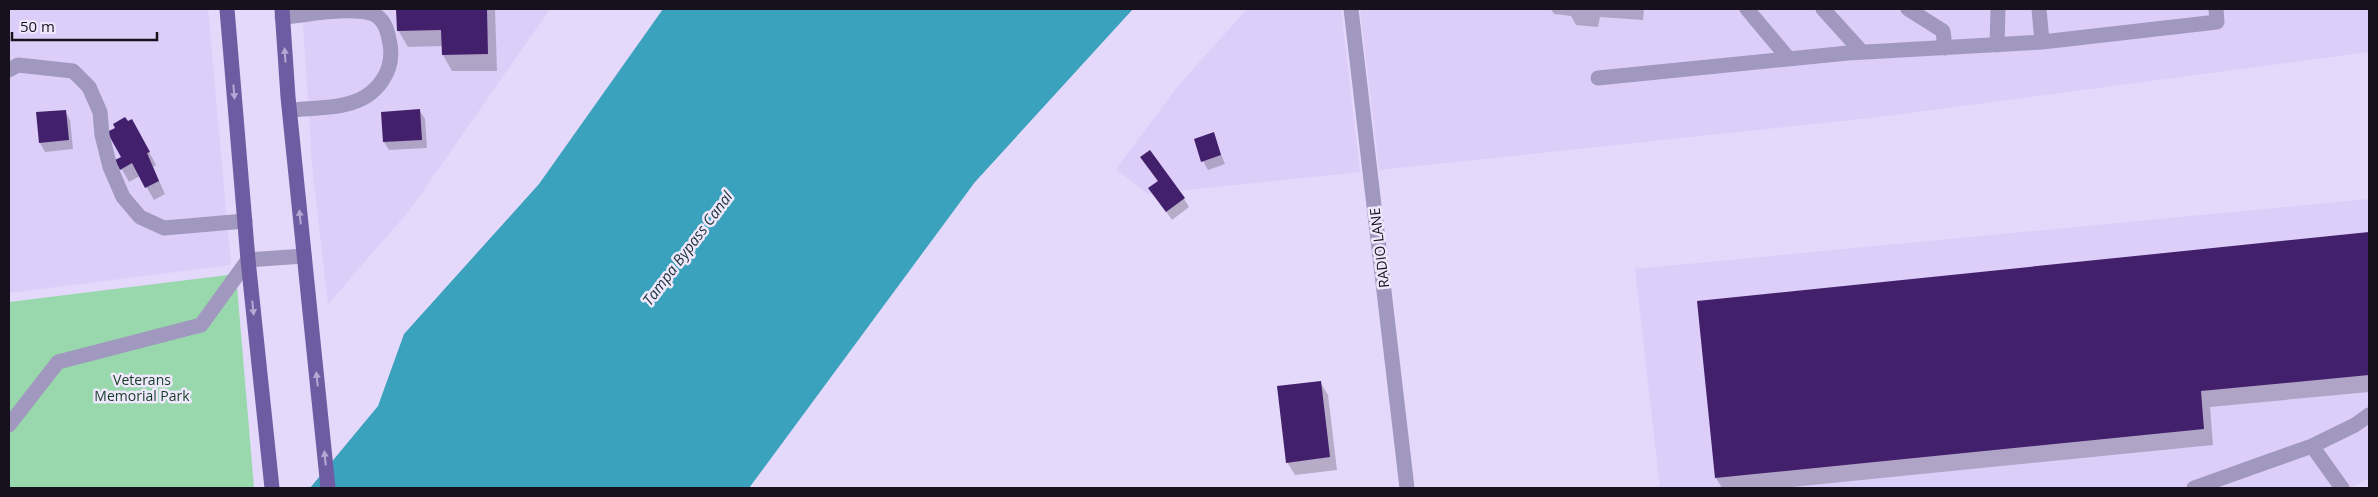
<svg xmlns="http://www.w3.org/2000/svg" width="2378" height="497" viewBox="0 0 2378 497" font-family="'Open Sans',sans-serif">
<rect width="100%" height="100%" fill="#e4d8fb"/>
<path fill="#dccef8" d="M9 9H208L231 265 9 293Z
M302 9H550L409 211 328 304 312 165Z
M1247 9H1341L1360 172 1148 194 1116 169 1178 86Z
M1360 9H2369V52L1871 118 1379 170Z
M2369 199V478L2351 488H1660L1635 269Z"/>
<path fill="#99d8ac" d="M236 274 254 488H9V302Z"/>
<path fill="#3ba2be" d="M663 9H1133L975 182 749 488H310L378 406 404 334 539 184Z"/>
<path fill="#0003" d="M398 9H495L497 71H452L443 55V46L408 47 398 30Z
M1551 9H1644L1643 20 1600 17 1598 27 1576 25 1571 16 1554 14Z
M65 111 70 120 73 149 45 152 40 143 38 113Z
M420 111 425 119 427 148 389 150 384 142Z
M139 133 156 165 153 167 165 194 154 200 140 176 129 182 117 161 122 157Z
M1213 134 1225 164 1208 170 1203 161Z
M1142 157 1184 199 1189 207 1172 220 1150 188 1158 182Z
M2369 233V392L2210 407 2213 445 1782 488H1722L1716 478 1698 302Z
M1320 382 1328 395 1337 470 1295 475 1287 462Z"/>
<path fill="#43206c" d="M396 9H487L488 54 442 55 441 30 397 31Z
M420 109 422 140 383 142 381 112Z
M66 110 69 140 39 143 36 112Z
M125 117 128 121 132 119 150 152 147 153 159 181 145 188 132 163 120 170 115 160 121 157 107 132 115 128 113 124Z
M1214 132 1221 155 1201 162 1194 139Z
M1150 150 1185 198 1166 212 1148 188 1158 181 1140 157Z
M2369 232V375L2201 391 2204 429 1715 478 1697 301Z
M1321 381 1330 457 1286 463 1277 386Z"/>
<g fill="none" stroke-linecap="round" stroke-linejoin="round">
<path stroke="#a198bf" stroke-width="15" d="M1351 9 1407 488
M1747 9 1789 59
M1823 9 1862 52
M1908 9 1943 31 1945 48
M282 17C308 15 345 7 370 13 383 16 387 28 389 39 397 70 377 97 347 104 329 109 308 108 290 110
M2042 42 2217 22 2216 9
M1997 45 1998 9
M9 70 18 65 73 71 89 87 100 112 102 135 110 167 123 197 140 217 164 228 245 221
M1598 78 1848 53 2042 42 2039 9
M9 425 58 362 201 325 248 260 304 256
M2312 446 2355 425 2369 415
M2194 488 2312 446 2342 488"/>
<path stroke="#6f5ba1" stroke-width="15" d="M227 9 248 260 272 488
M282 9 288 97 328 488"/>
</g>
<defs><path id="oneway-solid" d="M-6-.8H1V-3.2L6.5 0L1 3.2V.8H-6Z" transform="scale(1.25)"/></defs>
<g fill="#b5a9d4">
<use href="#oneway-solid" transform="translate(285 55) rotate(-94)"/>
<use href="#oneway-solid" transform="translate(234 92) rotate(85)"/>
<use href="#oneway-solid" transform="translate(300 217) rotate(-96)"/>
<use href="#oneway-solid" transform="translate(253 308) rotate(84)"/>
<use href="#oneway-solid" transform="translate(317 379) rotate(-96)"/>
<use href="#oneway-solid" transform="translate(325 458) rotate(-96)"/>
</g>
<g text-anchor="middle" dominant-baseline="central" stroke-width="5" stroke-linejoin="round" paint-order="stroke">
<g font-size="14" fill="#16111d" stroke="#efe8fd">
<text transform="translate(1379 248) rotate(-97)">RADIO LANE</text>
</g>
<g font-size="14" fill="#163d25" stroke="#efe8fd">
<text x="142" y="379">Veterans<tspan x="142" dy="16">Memorial Park</tspan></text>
</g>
<g font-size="15" font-style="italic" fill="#1c333a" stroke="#efe8fd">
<text transform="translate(687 248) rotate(-53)">Tampa Bypass Canal</text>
</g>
</g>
<rect width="2378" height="497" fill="none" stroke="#16111d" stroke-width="20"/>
<path d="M12 32v8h145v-8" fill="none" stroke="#16111d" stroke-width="2.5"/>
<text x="20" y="32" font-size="15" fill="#16111d" stroke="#efe8fd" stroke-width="4" paint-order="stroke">50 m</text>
</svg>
